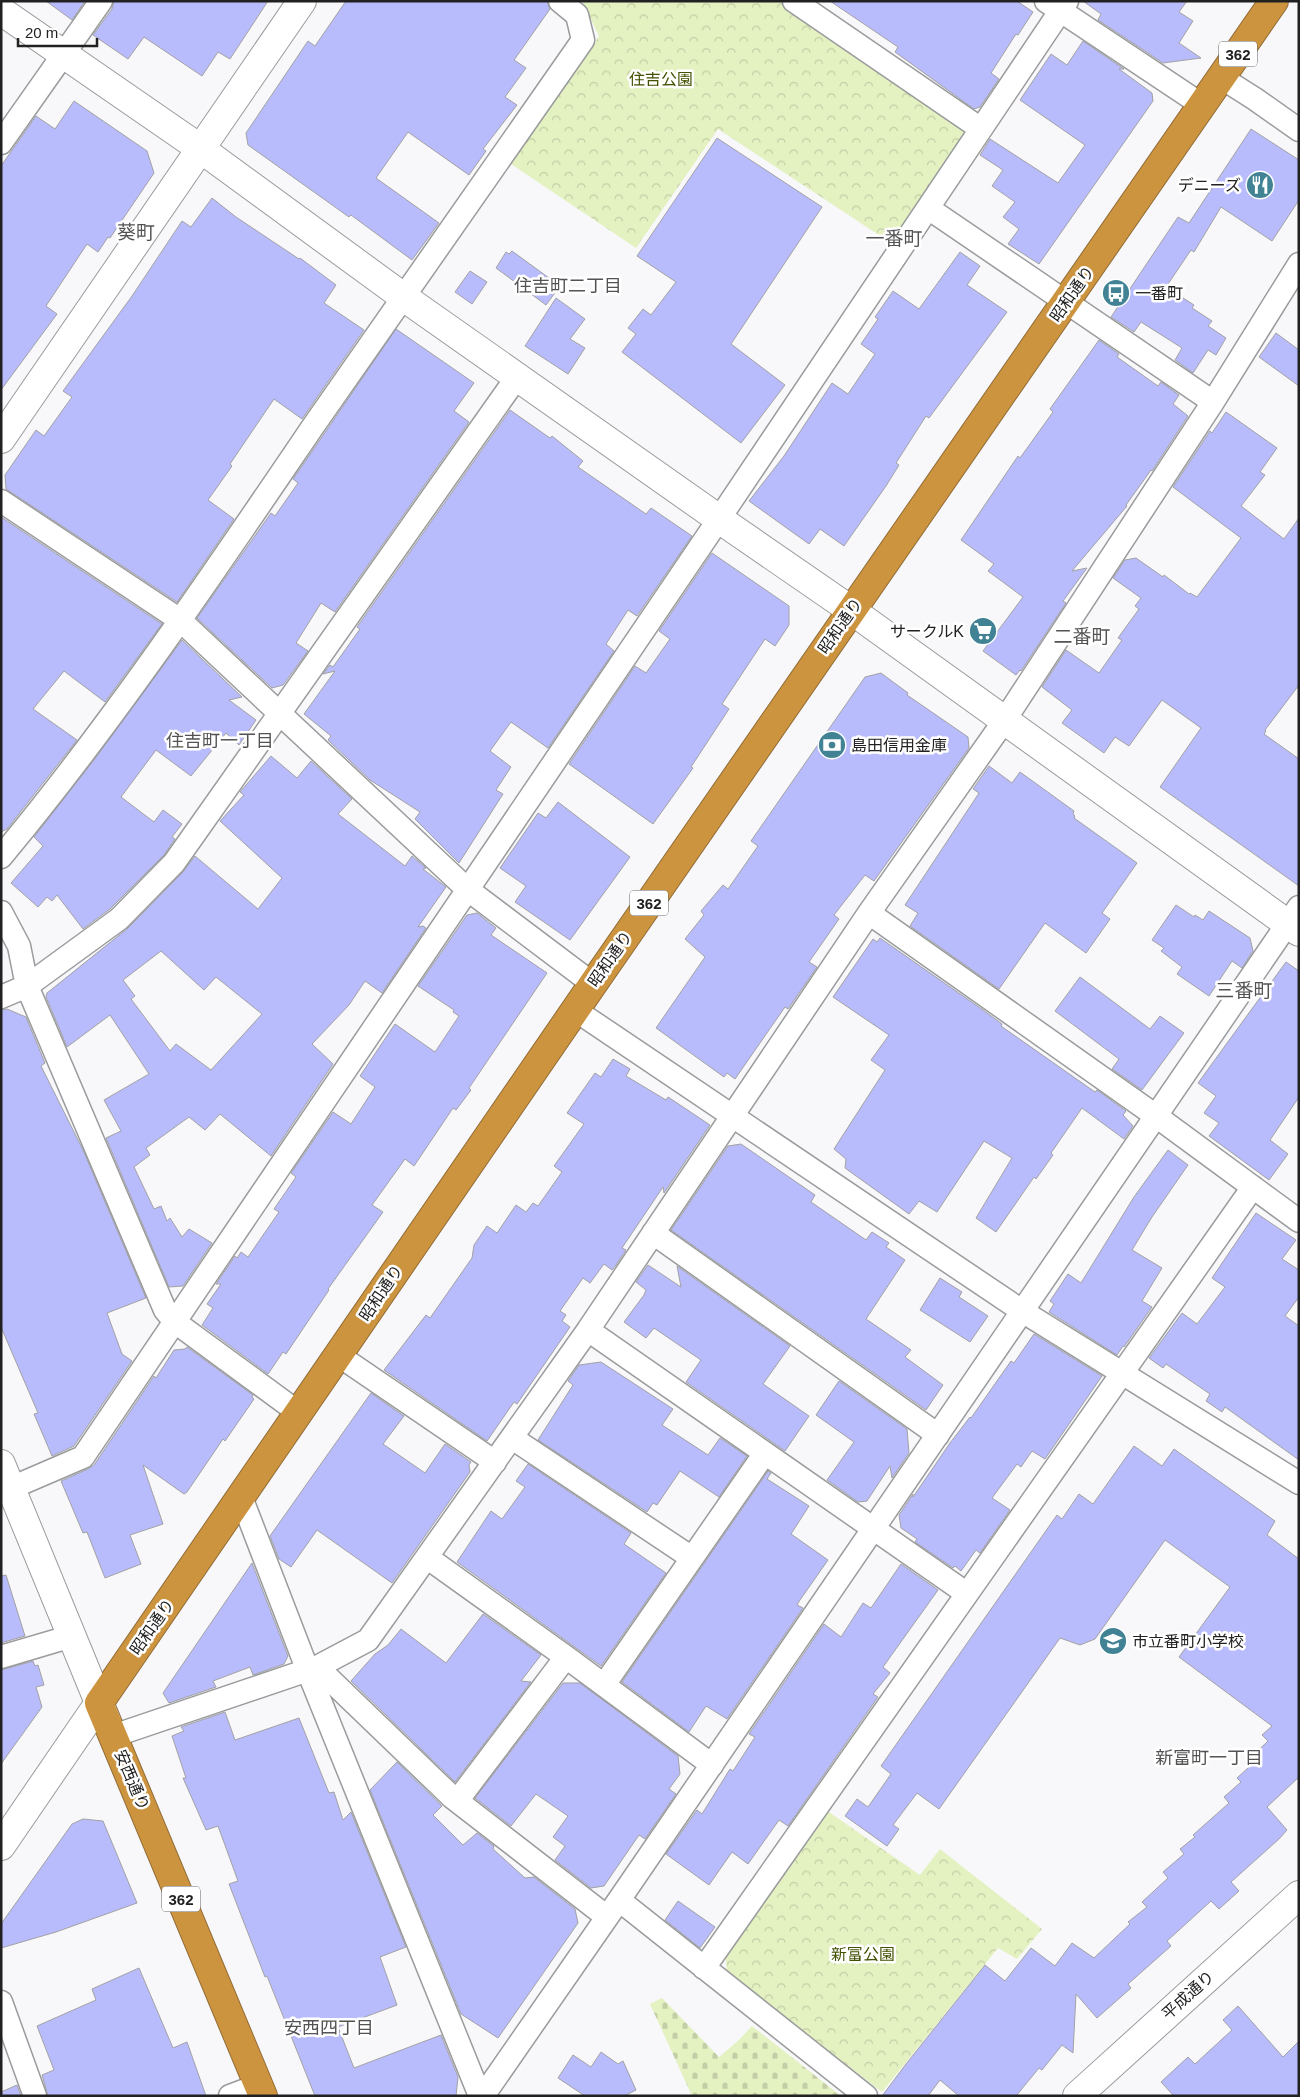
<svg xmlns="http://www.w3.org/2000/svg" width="1300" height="2097" viewBox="0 0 1300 2097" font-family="Arial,'Noto Sans JP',sans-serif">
<defs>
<pattern id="cemetery-stones" width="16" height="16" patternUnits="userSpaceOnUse" patternTransform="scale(1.25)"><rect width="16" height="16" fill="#e4f1c1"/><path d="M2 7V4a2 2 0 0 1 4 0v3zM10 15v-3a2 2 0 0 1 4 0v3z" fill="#c3cea6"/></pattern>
<pattern id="park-crowns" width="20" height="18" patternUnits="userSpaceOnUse" patternTransform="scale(1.25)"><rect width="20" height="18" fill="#e4f1c1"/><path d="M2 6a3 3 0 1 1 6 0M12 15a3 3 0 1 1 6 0" fill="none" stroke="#c3cea6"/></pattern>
</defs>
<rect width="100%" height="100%" fill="#f8f8fa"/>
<path fill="url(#cemetery-stones)" d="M662 1998 719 2057 739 2040 752 2026 841 2096H692L650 2004Z"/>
<path fill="url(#park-crowns)" d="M582 1H779L969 127 891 243 718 129 636 248 511 164 599 36Z
M826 1810 920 1875 940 1849 1042 1929 1017 1959 998 1948 882 2092 727 1973 725 1952Z"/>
<path fill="#b8bbfc" stroke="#a2a2a4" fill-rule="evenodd" d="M46 1H85L72 20Z
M114 1H268L230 59 218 52 202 76 144 37 128 59 93 35 112 9Z
M346 1H547L550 9 514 60 526 68 505 97 517 105 483 149 486 151 469 175 408 132 376 178 439 223 412 260 351 215 349 217 248 145 246 133 308 41 315 46Z
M830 1H1017L1033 12 1018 35 1016 34 991 73 999 79 980 107 974 109 895 52 898 47Z
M1083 1H1187L1179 12 1193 21 1179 43 1201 58 1163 63 1098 20 1101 14Z
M1083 41 1124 69H1119L1152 93 1153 101 1039 264 1008 244 1019 229 1003 217 1015 202 992 186 1003 170 980 155 990 139 1058 183 1085 145 1020 100 1051 54 1067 65Z
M74 101 147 151 154 173 110 238 108 237 98 252 87 244 46 306 57 314 1 390V166L36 116 55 129Z
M1251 129 1299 160V200L1272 241 1221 207 1194 252 1191 250 1166 287 1194 305 1192 308 1212 321 1208 326 1226 338 1216 355 1208 350 1193 373 1175 360 1182 348 1141 322 1134 332 1111 317 1178 217 1189 223Z
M717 138 822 207 731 344 785 385 741 443 622 352 636 334 628 328 643 309 651 315 676 282 637 256Z
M212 198 236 217 299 259 300 258 336 285 324 303 364 330 302 419 274 399 230 464 232 466 208 500 234 519 177 602 6 489 5 475 36 430 44 436 72 397 63 391 132 296 182 221 191 227Z
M512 251 560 286 546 305 496 268 506 252 509 254Z
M960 252 980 266 967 285 1007 312 929 418 926 416 896 463 899 465 886 486 844 546 820 529 809 544 749 501 784 456 832 383 848 394 875 354 861 344 878 319 875 317 893 291 919 309Z
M470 271 487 282 472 304 455 292Z
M556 298 585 319 570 339 585 348 568 374 525 346Z
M396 329 474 383 454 411 469 422 335 612 321 603 296 643 308 651 283 685 272 688 197 618 271 513 275 516 298 483 293 479Z
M1276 333 1299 350V386L1259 357Z
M1099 340 1119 354 1117 357 1158 386 1161 382 1179 395 1173 404 1188 416 1152 471 1151 470 1126 505 1127 506 1072 571 1087 568 1063 601 1066 603 1021 671 1020 670 1016 675 983 651 1023 597 988 571 994 564 961 540 1018 456 1020 458 1053 412 1050 409Z
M510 410 550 438 552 436 583 461 578 467 646 514 651 508 692 536 637 616 628 610 606 644 614 651 548 748 511 722 490 751 511 767 496 790 503 794 459 863 415 819 420 812 370 780 328 740 331 736 304 714 335 671 323 674 330 665 333 667 360 629 357 627Z
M1226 412 1277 448 1260 472 1265 475 1241 506 1284 539 1299 518V685L1265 730 1266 731 1264 734 1299 759V886L1160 787 1201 728 1162 700 1129 746 1115 737 1104 753 1062 723 1072 710 1042 687 1066 650 1099 673 1122 640 1118 638 1139 609 1135 606 1141 598 1113 578 1125 560 1136 558 1163 577 1164 575 1189 594 1190 593 1197 597 1241 538 1173 487 1210 431 1212 433Z
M1 517 162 624 105 702 64 671 33 709 77 740 7 829 1 832Z
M712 553 789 606V625L775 646 765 639 722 704 729 709 691 767 693 768 653 824 569 764 635 666 646 673 670 639 659 631Z
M182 640 242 697 229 700 256 720 239 745 226 733 191 776 156 750 121 797 154 822 163 810 182 824 172 837 175 839 164 855 110 909 83 929 57 895 52 901 47 897 38 907 11 883 43 846 34 837 94 760Z
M881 673 908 693 907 695 968 737 969 748 874 881 865 875 834 915 839 919 809 962 817 967 788 1009 785 1007 735 1079 727 1073 724 1077 656 1028 705 957 685 939 704 915 701 911 723 885 728 889 758 846 751 841 865 677Z
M271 756 297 778 311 761 352 799 338 814 405 866 412 856 426 868 423 869 446 887 418 927 423 926 426 928 382 993 365 981 349 1005 312 1044 333 1064 271 1156 220 1114 205 1130 189 1117 146 1148 150 1155 134 1167 154 1209 161 1206 167 1221 170 1218 182 1237 189 1229 212 1243 183 1286 169 1287 106 1138 121 1131 104 1100 149 1074 110 1015 67 1047 46 997 47 993 128 928 183 872 195 856 258 909 282 878 220 821 244 795 240 792ZM161 951 204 990 216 977 262 1014 211 1070 176 1044 170 1051 131 999 135 996 123 980Z
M989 766 1012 783 1020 772 1074 811 1073 814 1075 816 1074 818 1137 863 1102 913 1110 919 1086 953 1045 923 999 989 910 926 918 913 905 905 979 793 973 789Z
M558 802 630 857 570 940 515 902 526 886 500 868 538 813 546 818Z
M1176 905 1194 917 1195 915 1203 920 1209 911 1250 938 1253 951 1242 968 1232 961 1209 996 1177 974 1182 967 1161 951 1164 948 1152 940Z
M477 913 496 928 491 935 547 973 469 1088 471 1090 456 1110 453 1108 414 1166 405 1159 372 1205 383 1212 328 1289 329 1290 286 1354 283 1352 268 1374 202 1325 213 1308 207 1304 221 1284H216L235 1256 237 1258 241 1252 248 1257 279 1212 274 1209 296 1177 291 1173 333 1112 351 1124 375 1087 360 1076 395 1024 435 1052 459 1016 453 1012 454 1010 418 986 467 915Z
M880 938 983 1010 1002 1024 1001 1026 1095 1092 1097 1090 1126 1111 1123 1115 1133 1126 1124 1139 1082 1108 1051 1153 1053 1155 1036 1179 1034 1177 996 1232 976 1218 1012 1158 984 1141 937 1212 919 1201 909 1214 845 1168 846 1159 834 1149 885 1070 871 1060 889 1035 833 997 873 939 877 942Z
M1286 962 1299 971V1097L1270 1140 1288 1154 1269 1180 1209 1136 1219 1123 1204 1113 1216 1096 1198 1083Z
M1080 977 1150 1029 1160 1016 1184 1033 1142 1090 1112 1069 1119 1059 1055 1011Z
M7 1009 26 1017 45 1063 41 1066 83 1150 146 1298 107 1313 122 1354 132 1361 74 1446 52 1456 34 1414 38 1413 1 1327V1010Z
M613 1059 630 1069 626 1076 666 1100 668 1097 710 1125 664 1193 663 1187 622 1248 626 1250 616 1265 612 1270 604 1264 590 1283 583 1278 560 1311 566 1315 562 1321 570 1327 517 1404 514 1402 487 1441 384 1370 426 1315 430 1318 472 1258 474 1245 487 1226 497 1233 516 1205 526 1212 533 1203 538 1206 562 1172 554 1166 584 1124 567 1113 595 1073 601 1077Z
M741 1144 815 1195 811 1202 866 1240 872 1232 889 1243 886 1247 905 1260 866 1319 911 1350 905 1357 943 1385 926 1410 671 1230 728 1146Z
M1168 1150 1188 1165 1152 1217 1132 1250 1162 1268 1142 1301 1152 1307 1124 1347 1123 1346 1117 1355 1049 1312 1054 1304 1050 1301 1068 1274 1081 1283 1134 1197Z
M1256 1213 1296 1240 1282 1259 1299 1270V1297L1285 1316 1299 1326V1460L1225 1407 1222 1412 1206 1401 1210 1394 1166 1364 1163 1368 1149 1358 1182 1313 1197 1324 1225 1287 1212 1278Z
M648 1265 681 1287 677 1266 790 1346 763 1384 809 1416 785 1451 686 1382 701 1360 654 1328 646 1338 624 1322 644 1295 646 1290 636 1282Z
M940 1278 962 1292 959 1297 988 1316 970 1342 920 1310Z
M1034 1334 1102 1376 1045 1459 1032 1451 1021 1467 1017 1464 992 1498 1010 1510 980 1553 976 1550 961 1571 955 1566 953 1568 915 1542 917 1539 901 1528 899 1515 913 1494V1497L950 1443 970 1417 971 1418 1011 1361 1014 1363Z
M187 1347 253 1395 252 1397 254 1399 225 1441 223 1439 187 1492 184 1494 143 1465 163 1524 130 1535 141 1564 105 1578 87 1532 83 1533 61 1481 88 1469 94 1465 154 1376 156 1378 174 1350 185 1349Z
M601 1362 673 1409 662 1425 708 1455 720 1438 747 1456 719 1497 680 1471 657 1505 653 1503 647 1512 538 1440 573 1385 568 1381 579 1365Z
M839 1381 907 1429 909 1453 892 1478 890 1466 867 1501 858 1502 827 1480 854 1442 816 1415Z
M371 1393 404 1416 383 1444 425 1473 445 1444 471 1462 469 1465 470 1472 392 1583 317 1530 291 1567 279 1559 270 1536Z
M1134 1446 1162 1466 1174 1449 1275 1521 1267 1535 1299 1559V1777L1267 1807 1287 1830 1279 1839 1231 1882 1239 1891 1219 1909 1211 1901 1167 1941 1171 1946 1128 1984 1131 1988 1097 2018 1076 1994 1073 2053 1062 2045 1042 2070 1039 2068 1016 2096H959L940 2080 928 2096H882L906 2064 985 1965 1005 1981 1031 1948 1055 1966 1072 1943 1094 1958 1130 1924 1128 1922 1147 1907 1142 1902 1168 1878 1163 1872 1184 1854 1180 1849 1195 1837 1193 1835 1229 1803 1224 1797 1241 1782 1237 1778 1249 1767 1245 1763 1268 1741 1262 1735 1272 1726 1179 1657 1230 1587 1165 1540 1095 1639 1080 1645 1060 1638 939 1809 917 1793 893 1825 899 1829 887 1846 845 1816 857 1799 868 1807 891 1774 881 1766 1057 1515 1062 1519 1079 1494 1093 1504Z
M528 1464 631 1533 624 1544 666 1573 601 1666 457 1562 491 1511 502 1519 525 1487 516 1481Z
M768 1471 771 1473 767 1479 809 1506 791 1534 828 1560 800 1600 797 1605 803 1608 727 1719 706 1706 689 1732 622 1682Z
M252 1563 288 1656 284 1664 253 1675 250 1667 213 1681 216 1687 169 1703 163 1693Z
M901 1564 938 1590 883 1667 890 1673 873 1694 878 1697 788 1826 779 1820 748 1864 732 1852 709 1885 666 1854 697 1810 702 1814 730 1769 733 1771 755 1737 749 1734 824 1624 841 1637 863 1603 871 1608Z
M6 1575 25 1636 1 1643V1576Z
M483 1614 541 1655 521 1681 531 1682 455 1782 351 1681 375 1654 388 1645 401 1629 446 1663Z
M33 1661 35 1666 38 1665 44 1685 36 1687 42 1707 1 1764V1670Z
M563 1683H580L678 1756 680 1774 669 1789 676 1794 645 1839 639 1835 604 1886 591 1888 555 1860 565 1846 553 1837 568 1816 536 1794 511 1826 475 1798Z
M225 1712 235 1740 299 1718 329 1793 334 1792 343 1820 351 1812 406 1947 380 1957 397 2005 338 2027 354 2068 441 2035 458 2077 456 2096H315L267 1976 265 1977 229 1884 238 1881 218 1826 206 1830 183 1778H186L172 1736 184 1731 181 1727Z
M397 1762 442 1806 433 1815 463 1845 477 1833 494 1846 493 1849 525 1878 534 1877 575 1909 578 1923 498 2038 461 2014 370 1790Z
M83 1819 103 1821 137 1903 56 1932 1 1948V1924L72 1824Z
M678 1901 715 1927 700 1948 665 1920Z
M139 1968 173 2048 187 2042 206 2096H48L42 2075 54 2070 37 2026 96 2000 92 1989Z
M1238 2006 1283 2057 1299 2041V2096H1174L1161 2082 1188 2057 1195 2064 1232 2030 1223 2020Z
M601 2052 618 2064 623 2061 636 2090 624 2096H585L558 2078 573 2055 591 2067Z
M17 2085 21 2096H1V2092Z"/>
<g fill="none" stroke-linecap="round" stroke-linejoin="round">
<defs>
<path id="street" d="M794 1 981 129
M1046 1 1202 105
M1222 78 1255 99 1299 130
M1 143 101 1
M928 208 1213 402
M1 501 180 620 467 889 593 984
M1 857C115 720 214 572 314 425 403 296 493 168 583 40L577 15 560 1
M1 912 19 946 27 986 165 1310 175 1322 299 1413
M869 913 1156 1116 1299 1221
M1 997 27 986 119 919 174 863 517 377
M575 1010 1022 1311 1299 1483
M653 1233 938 1435
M588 1330 966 1593
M338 1355 495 1462
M512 1438 692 1558
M11 1488 83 1457 719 519 1067 1
M241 1497 308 1671 480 2096
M428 1558 566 1657 712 1765
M1 1657 72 1636
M317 1667 452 1797 607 1917
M604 1685 765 1453
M113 1736 317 1667 368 1640 588 1330 869 913 1004 721 1213 402 1299 264
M457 1801 566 1657
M619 1900 866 2096
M704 1968 1253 1187
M1 2002 35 2096
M230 2096 259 2085
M483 2096 619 1900 1299 907"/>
<path id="secondary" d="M1 11 201 149 402 296 719 519 851 610 1299 932
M1 439 302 1
M1 1464 107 1722
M1 1846 99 1703
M1077 2096 1299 1895"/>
<path id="highway" d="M263 2096 99 1703 593 984 1274 1"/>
</defs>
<use href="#street" stroke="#9a9b9d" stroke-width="25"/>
<use href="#secondary" stroke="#9a9b9d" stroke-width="30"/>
<use href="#highway" stroke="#916c36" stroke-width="30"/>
<use href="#street" stroke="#fff" stroke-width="22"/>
<use href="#secondary" stroke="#fff" stroke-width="28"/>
<use href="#highway" stroke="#cd9440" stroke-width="28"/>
</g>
<defs>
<symbol id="restaurant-disc" viewBox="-11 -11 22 22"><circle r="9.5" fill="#418394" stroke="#fff"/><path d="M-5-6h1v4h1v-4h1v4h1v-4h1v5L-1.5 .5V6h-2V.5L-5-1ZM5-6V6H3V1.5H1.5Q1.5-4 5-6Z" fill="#fff"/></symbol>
<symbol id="bus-disc" viewBox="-11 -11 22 22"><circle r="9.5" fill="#418394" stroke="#fff"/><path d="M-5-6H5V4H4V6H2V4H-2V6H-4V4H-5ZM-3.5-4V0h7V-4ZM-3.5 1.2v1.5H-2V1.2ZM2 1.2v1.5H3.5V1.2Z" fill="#fff"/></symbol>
<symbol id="supermarket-disc" viewBox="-11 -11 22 22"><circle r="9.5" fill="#418394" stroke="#fff"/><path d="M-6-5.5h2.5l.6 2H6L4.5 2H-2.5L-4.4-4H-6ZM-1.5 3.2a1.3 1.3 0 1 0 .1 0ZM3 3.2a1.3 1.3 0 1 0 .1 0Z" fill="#fff"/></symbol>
<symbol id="bank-disc" viewBox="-11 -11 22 22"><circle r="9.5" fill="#418394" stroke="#fff"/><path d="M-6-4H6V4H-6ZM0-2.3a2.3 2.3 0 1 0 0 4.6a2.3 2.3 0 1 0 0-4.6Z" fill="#fff"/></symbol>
<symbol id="school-disc" viewBox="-11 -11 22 22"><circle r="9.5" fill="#418394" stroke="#fff"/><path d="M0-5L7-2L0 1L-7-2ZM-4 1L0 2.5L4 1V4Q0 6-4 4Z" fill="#fff"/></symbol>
</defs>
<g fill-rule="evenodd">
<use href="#restaurant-disc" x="1244" y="169" width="32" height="32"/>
<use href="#bus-disc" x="1100" y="277" width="32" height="32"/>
<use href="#supermarket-disc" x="967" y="615" width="32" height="32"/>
<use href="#bank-disc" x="816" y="729" width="32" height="32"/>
<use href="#school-disc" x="1097" y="1625" width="32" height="32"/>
</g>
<g text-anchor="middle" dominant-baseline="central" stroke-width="5" stroke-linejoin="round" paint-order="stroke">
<g fill="#fff" stroke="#646464" stroke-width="1">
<rect x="1219" y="41.5" width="38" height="25" rx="4"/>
<rect x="630" y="890.5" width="38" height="25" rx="4"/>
<rect x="162" y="1886.5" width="38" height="25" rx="4"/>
</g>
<g font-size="15" font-weight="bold" fill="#212122">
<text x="1238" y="54">362</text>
<text x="649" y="903">362</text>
<text x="181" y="1899">362</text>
</g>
<g font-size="16" fill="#435100" stroke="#fff">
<text x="661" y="79">住吉公園</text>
<text x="863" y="1954">新富公園</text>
</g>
<g font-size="16" fill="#212122" stroke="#fff" text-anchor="start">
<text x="1241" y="185" text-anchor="end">デニーズ</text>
<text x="1135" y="293">一番町</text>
<text x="964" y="631" text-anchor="end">サークルK</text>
<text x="851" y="745">島田信用金庫</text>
<text x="1132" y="1641">市立番町小学校</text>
</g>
<g font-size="16" fill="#212122" stroke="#fff">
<text transform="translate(1072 294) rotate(-55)">昭和通り</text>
<text transform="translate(840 626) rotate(-55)">昭和通り</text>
<text transform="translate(610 959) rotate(-55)">昭和通り</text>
<text transform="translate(381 1293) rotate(-56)">昭和通り</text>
<text transform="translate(152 1627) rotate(-55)">昭和通り</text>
<text transform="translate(132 1780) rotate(67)">安西通り</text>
<text transform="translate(1188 1995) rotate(-42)">平成通り</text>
</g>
<g font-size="18" fill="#535355" stroke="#fff">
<text x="568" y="286">住吉町二丁目</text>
<text x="220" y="741">住吉町一丁目</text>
<text x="1209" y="1758">新富町一丁目</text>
<text x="329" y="2028">安西四丁目</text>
</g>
<g font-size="19" fill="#535355" stroke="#fff">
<text x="136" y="232">葵町</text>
<text x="894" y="238">一番町</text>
<text x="1082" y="636">二番町</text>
<text x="1244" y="990">三番町</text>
</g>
</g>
<rect width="1300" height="2097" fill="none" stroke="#212122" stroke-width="5"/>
<path d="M18 38v8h79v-8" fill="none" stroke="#212122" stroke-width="2.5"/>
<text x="25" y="38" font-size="15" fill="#212122" stroke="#ffffff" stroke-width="4" paint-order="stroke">20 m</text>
</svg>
